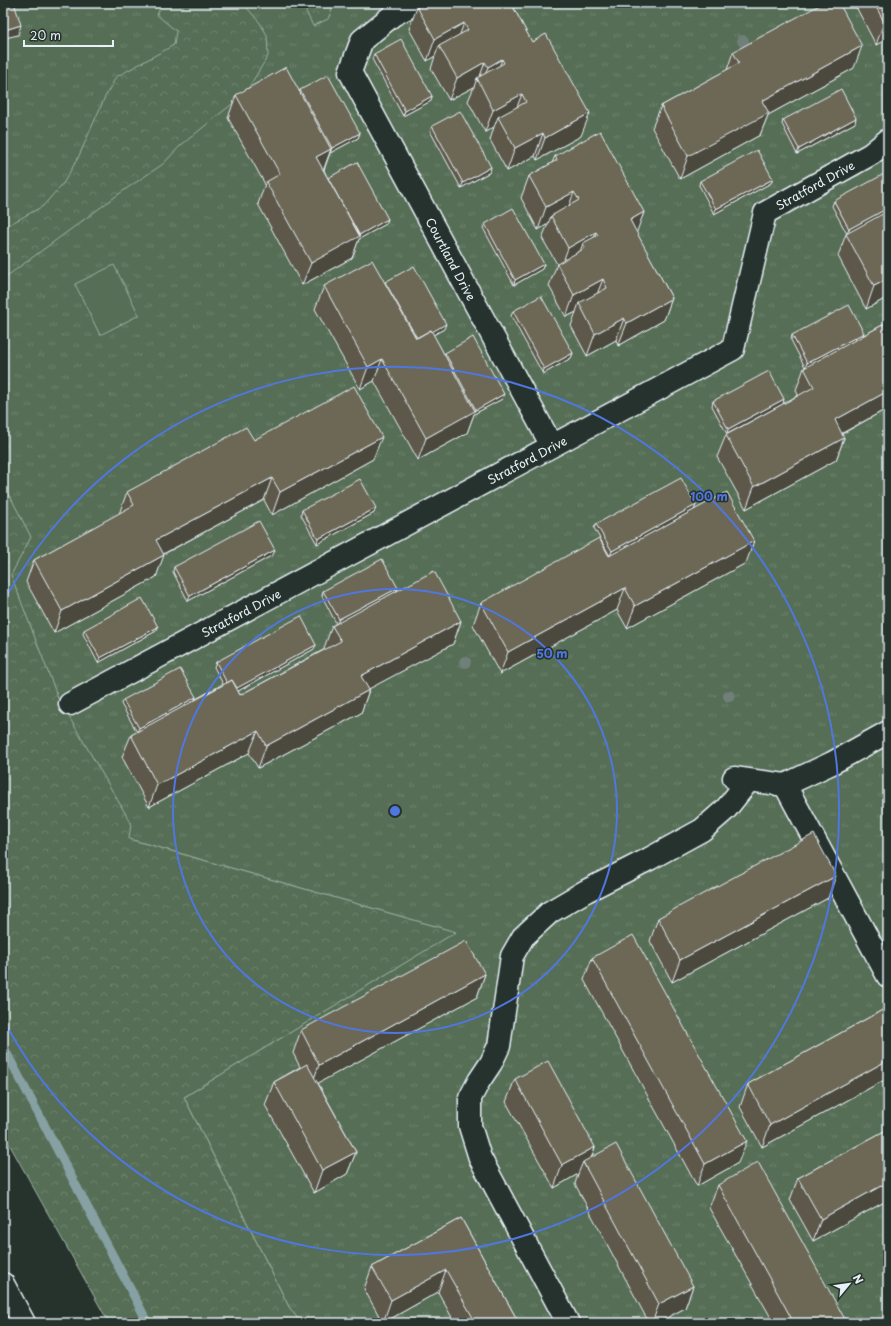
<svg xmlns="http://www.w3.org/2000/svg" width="891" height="1326" viewBox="0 0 891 1326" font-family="'Playpen Sans',sans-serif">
<defs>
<pattern id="grass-tufts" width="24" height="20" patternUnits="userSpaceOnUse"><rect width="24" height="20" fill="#556e54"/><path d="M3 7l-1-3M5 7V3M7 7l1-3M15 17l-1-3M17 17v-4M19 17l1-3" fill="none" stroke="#6d836d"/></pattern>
<pattern id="forest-crowns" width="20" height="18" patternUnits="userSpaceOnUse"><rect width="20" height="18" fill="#556e54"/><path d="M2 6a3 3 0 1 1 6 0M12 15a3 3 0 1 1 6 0" fill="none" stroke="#6d836d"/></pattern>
</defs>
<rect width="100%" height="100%" fill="#26332d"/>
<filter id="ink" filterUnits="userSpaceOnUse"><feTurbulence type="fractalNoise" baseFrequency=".025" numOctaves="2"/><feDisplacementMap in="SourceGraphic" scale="8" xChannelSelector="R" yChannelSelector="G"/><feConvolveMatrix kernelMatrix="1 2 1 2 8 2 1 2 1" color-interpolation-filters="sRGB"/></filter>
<g filter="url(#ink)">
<path fill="url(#grass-tufts)" stroke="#9eb0a6" d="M3 3H888V1323H301L289 1307 184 1097 455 932 3 803Z"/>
<path fill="url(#forest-crowns)" stroke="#9eb0a6" d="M162 3H243L260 23 267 35 268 56 249 87 232 104 180 146 163 164 123 191 3 279V228L43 206 64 182 78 158 105 97 116 77 174 45 176 31 157 15Z
M302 3H336L334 4 328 19 313 26Z
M3 488 11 498 31 537 11 575 58 698 131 823 129 839 456 932 184 1097 289 1307 301 1323H109L3 1133Z"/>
<path fill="#556e54" stroke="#9eb0a6" d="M114 265 139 315 100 335 75 284Z"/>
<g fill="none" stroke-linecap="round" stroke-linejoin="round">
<path stroke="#87a0a3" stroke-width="9" d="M3 1046 148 1323"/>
<defs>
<path id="minor" d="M416 3 393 15 362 40 350 72 552 446
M70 704 733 349 765 213 871 154 888 140
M734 778 785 785 832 763 888 732
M785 785 888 976
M568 1323 480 1158 470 1126V1098L479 1081 491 1063 499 1046 512 956 523 937 550 912 586 891 649 859 702 830 726 809 749 780"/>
<path id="major" d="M3 1284 24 1323"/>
</defs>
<use href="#minor" stroke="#e8f1f8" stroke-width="25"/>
<use href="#major" stroke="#e8f1f8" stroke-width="25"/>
<use href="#minor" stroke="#26332d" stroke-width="22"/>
<use href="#major" stroke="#26332d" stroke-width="22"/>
</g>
<g fill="#707f78">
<circle cx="743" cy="41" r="6"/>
<circle cx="465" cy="662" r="6"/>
<circle cx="729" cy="696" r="6"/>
</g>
<path fill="#5d5949" stroke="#e8f1f8" d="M511 3 581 136 537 160 535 156 507 171 490 140 494 127 485 132 468 101 474 87 449 100 431 69 435 56 427 61 409 29 417 7Z
M854 3H888V38L876 45Z
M733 52 854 68 768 115 760 135 680 179 652 128 661 106 727 70Z
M374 54 432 96 431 101 403 116 372 59Z
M300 90 360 133 358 138 330 153 324 170 328 179 388 219 386 224 359 239 352 258 302 285 258 204 265 184 228 118 236 95 299 91Z
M783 120 855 123 797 154 782 124Z
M432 126 490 172 461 188 430 131Z
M555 156 644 212 636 232 672 298 664 320 618 346 616 340 587 356 571 326 576 312 566 317 549 286 557 264 542 238 548 224 538 230 521 198 529 176 552 163Z
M773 179 771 183 714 214 699 185 700 181Z
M834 201 888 297 866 309 838 256 846 234H847L832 206Z
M485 224 544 264 542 269 514 285 483 228Z
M385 282 444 329 433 335 444 354 445 353 502 399 474 414 467 433 418 460 374 381 360 389 315 309 324 286 385 283Z
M513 311 573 353 571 358 543 374 511 316Z
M888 322V408L842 434 844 438 836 460 746 509 717 457 726 435 727 434 712 406 713 401 783 404 798 395 796 390 804 368 805 367 791 340 792 335 864 333 862 336Z
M254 440 373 459 272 515 264 500 164 554 156 577 54 633 26 582 34 560 119 514 127 492Z
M696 505 694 510 746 563 627 628 617 610 500 674 473 625 481 603 610 556 594 528 596 524Z
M302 510 374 513 317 544 301 515Z
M273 555 188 601 173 572 174 567Z
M398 588 397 591 461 621 453 644 368 689 369 690 361 713 258 768 249 753 149 807 122 757 131 735 137 732 121 704 123 700 196 697 194 700 223 684 214 667 216 662 314 649 238 691 240 695 325 649 324 648 332 626 336 623 322 596 323 591Z
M158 627 156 631 98 663 83 634 84 630Z
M828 898 672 982 650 941 658 918Z
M592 958 738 1163 697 1186 584 980Z
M485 974 477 997 318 1083 356 1152 347 1174 314 1193 265 1105 274 1082 300 1067 293 1053 301 1030Z
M888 1007V1078L762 1147 740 1107 748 1084Z
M515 1079 595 1147 592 1157 693 1286 685 1308 657 1323H649L575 1184 578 1174 554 1188 506 1102Z
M888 1129V1200L813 1241 790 1200 798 1178Z
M718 1185 847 1323H774L709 1208Z
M461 1218 519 1323H455L438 1292 383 1323 364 1289 372 1267Z"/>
<path fill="#4c493c" stroke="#e8f1f8" d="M888 20V38L876 45 884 22Z
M464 23 456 45 439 46 435 56 427 61 435 39Z
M21 25 18 35 5 38 3 44V36L5 30Z
M862 46 854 68 768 115 760 135 680 179 688 156 762 101Z
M502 59 494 81 481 86 488 67Z
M485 62 478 82 477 78 474 87 449 100 457 78Z
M522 94 513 117H498L494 127 485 132 493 110Z
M432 96 431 101 403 116 405 111Z
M590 113 581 136 537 160 545 138Z
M856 118 855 123 797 154 799 149Z
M360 133 358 138 330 153 332 148Z
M543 133 535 156 507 171 515 148Z
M331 149 323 171 316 157Z
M491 167 490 172 461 188 463 183Z
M773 179 771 183 714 214 716 209Z
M574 192 566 214 551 216 548 224 538 230 546 207Z
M888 208V212L847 234 849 229Z
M644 212 636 234 630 220Z
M388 219 386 224 359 239 352 258 302 285 311 263 359 235Z
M596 232 588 254 583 243 577 261 560 270 568 248Z
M544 264 542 269 514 285 515 280Z
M603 279 594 302 579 303 576 312 566 317 574 295Z
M888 279V297L866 309 874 286Z
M672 298 664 320 618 346 627 323Z
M624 318 616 340 587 356 595 334Z
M446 324 444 329 416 344 417 339Z
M864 333 862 337 805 368 807 363Z
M573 353 571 358 543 374 544 369Z
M382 359 374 381 360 389 368 367Z
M888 391V408L826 442 835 420Z
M504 394 502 399 474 414 467 433 418 460 426 438Z
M784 399 783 404 727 434 728 429Z
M382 437 373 459 272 515 280 492Z
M844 438 836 460 746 509 754 487Z
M272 478 264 500 148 562 156 540Z
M696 505 694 510 610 556 612 551Z
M376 508 374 513 317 544 318 539Z
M754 541 746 563 627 628 635 606Z
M275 550 273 555 188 601 190 596Z
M164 555 156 577 54 633 62 611Z
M398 588 396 592 337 624 339 619Z
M625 588 617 610 500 674 508 652Z
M461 621 453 644 352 698 361 676Z
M158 627 156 631 98 663 100 658Z
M316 645 314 649 229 696 231 691Z
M369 690 361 713 258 768 266 746Z
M196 697 194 702 137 732 139 728Z
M258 731 249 753 149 807 157 785Z
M836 876 828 898 672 982 680 960Z
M485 974 477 997 311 1087 319 1065Z
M888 1060V1078L762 1147 770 1125Z
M747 1141 738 1163 697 1186 705 1164Z
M595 1147 587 1170 583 1162 578 1174 554 1188 562 1165Z
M356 1152 347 1174 314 1193 322 1170Z
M888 1182V1200L813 1241 821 1219Z
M446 1270 438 1292 383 1323 391 1300Z
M693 1286 685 1308 657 1323H652L659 1304Z"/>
<path fill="#6c6855" stroke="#e8f1f8" d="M3 3H14L21 25 5 30 7 35 3 36Z
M424 3H511L532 42 546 34 590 113 545 138 543 133 515 148 498 117 526 102 522 94 493 110 477 78 504 63 502 59 488 67 485 62 457 78 439 46 468 30 464 23 435 39 417 7Z
M823 3H839L862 46 762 101 769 113 688 156 661 106 739 63 733 52Z
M874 3H888V20L884 22Z
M401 39 432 96 405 111 374 54Z
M286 67 331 149 316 157 360 236 311 263 266 182 280 174 236 95Z
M328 75 360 133 332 148 300 90Z
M841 89 856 118 799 149 783 120Z
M460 111 491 167 463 183 432 126Z
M600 131 644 212 630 220 672 298 627 323 624 318 595 334 579 303 607 288 603 279 574 295 557 264 585 248 583 243 598 235 596 232 568 248 551 216 579 200 574 192 546 207 529 176 557 160 555 156Z
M757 150 773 179 716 209 700 181Z
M357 162 388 219 359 235 328 178Z
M888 172V208L849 229 834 201Z
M513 208 544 264 515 280 485 224Z
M888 211V279L874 286 846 234Z
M372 260 416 338 431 330 475 411 426 438 382 359 368 367 324 286Z
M414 266 446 324 432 332 431 330 417 338 385 282Z
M541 296 573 353 544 369 513 311Z
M849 305 864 333 807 363 792 335Z
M888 322V391L835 420 844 438 754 487 726 435 814 387 804 368Z
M473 337 504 394 476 410 445 353Z
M769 371 784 399 728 429 713 401Z
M354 386 382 437 280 492 272 478 156 540 164 555 62 611 34 560 134 505 127 492 246 427 254 440Z
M681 478 696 505 612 551 596 524Z
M360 479 376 508 318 539 302 510Z
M727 492 754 541 635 606 625 588 508 652 481 603 599 538 609 556Z
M259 521 275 550 190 596 174 567Z
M382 559 398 588 339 619 323 591Z
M434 571 461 621 361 676 369 690 266 746 258 731 157 785 131 735 232 680 240 695 341 641 332 626Z
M142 598 158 627 100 658 84 630Z
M301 616 316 645 237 688 232 680 227 683 216 662Z
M180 669 196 697 139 728 123 700Z
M814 834 836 876 680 960 658 918Z
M633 935 747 1141 705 1164 592 958Z
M466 941 485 974 319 1065 301 1030Z
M888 1007V1060L770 1125 748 1084Z
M548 1061 595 1147 562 1165 515 1079Z
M307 1064 356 1152 322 1170 274 1082Z
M888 1129V1182L821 1219 798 1178Z
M616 1144 693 1286 659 1304 583 1162Z
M758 1162 847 1323H794L718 1185Z
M461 1218 519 1323H476L446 1270 391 1300 372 1267Z"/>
</g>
<g fill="none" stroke="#5077e0" stroke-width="2">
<circle cx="395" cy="811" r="222"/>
<path d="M5 599A444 444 0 1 1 5 1023"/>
</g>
<g text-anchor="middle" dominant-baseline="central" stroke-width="3" stroke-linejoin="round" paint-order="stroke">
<g font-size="12" fill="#e8f1f8" stroke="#26332d">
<text transform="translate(815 185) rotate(-29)">Stratford Drive</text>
<text transform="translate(451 259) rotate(62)">Courtland Drive</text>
<text transform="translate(527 460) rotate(-28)">Stratford Drive</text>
<text transform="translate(241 613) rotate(-28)">Stratford Drive</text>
</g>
</g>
<circle cx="395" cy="811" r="6" fill="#5077e0" stroke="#26332d" stroke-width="2"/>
<g font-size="12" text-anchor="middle" font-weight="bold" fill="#5077e0" stroke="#26332d" stroke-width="3" stroke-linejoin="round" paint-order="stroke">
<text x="709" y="501">100 m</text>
<text x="552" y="658">50 m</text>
</g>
<rect width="891" height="1326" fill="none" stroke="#26332d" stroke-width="16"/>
<rect x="8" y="8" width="875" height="1310" fill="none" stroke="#e8f1f8" stroke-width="1.5" filter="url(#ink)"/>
<g transform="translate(849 1284) rotate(61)" stroke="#26332d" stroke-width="3" paint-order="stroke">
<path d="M0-3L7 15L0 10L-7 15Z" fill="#e8f1f8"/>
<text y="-6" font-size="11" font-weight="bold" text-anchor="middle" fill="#e8f1f8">N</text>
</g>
<path d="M24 40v6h89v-6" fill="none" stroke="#e8f1f8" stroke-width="2"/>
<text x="30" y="40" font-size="12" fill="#e8f1f8" stroke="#26332d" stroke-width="3" paint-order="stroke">20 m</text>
</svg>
